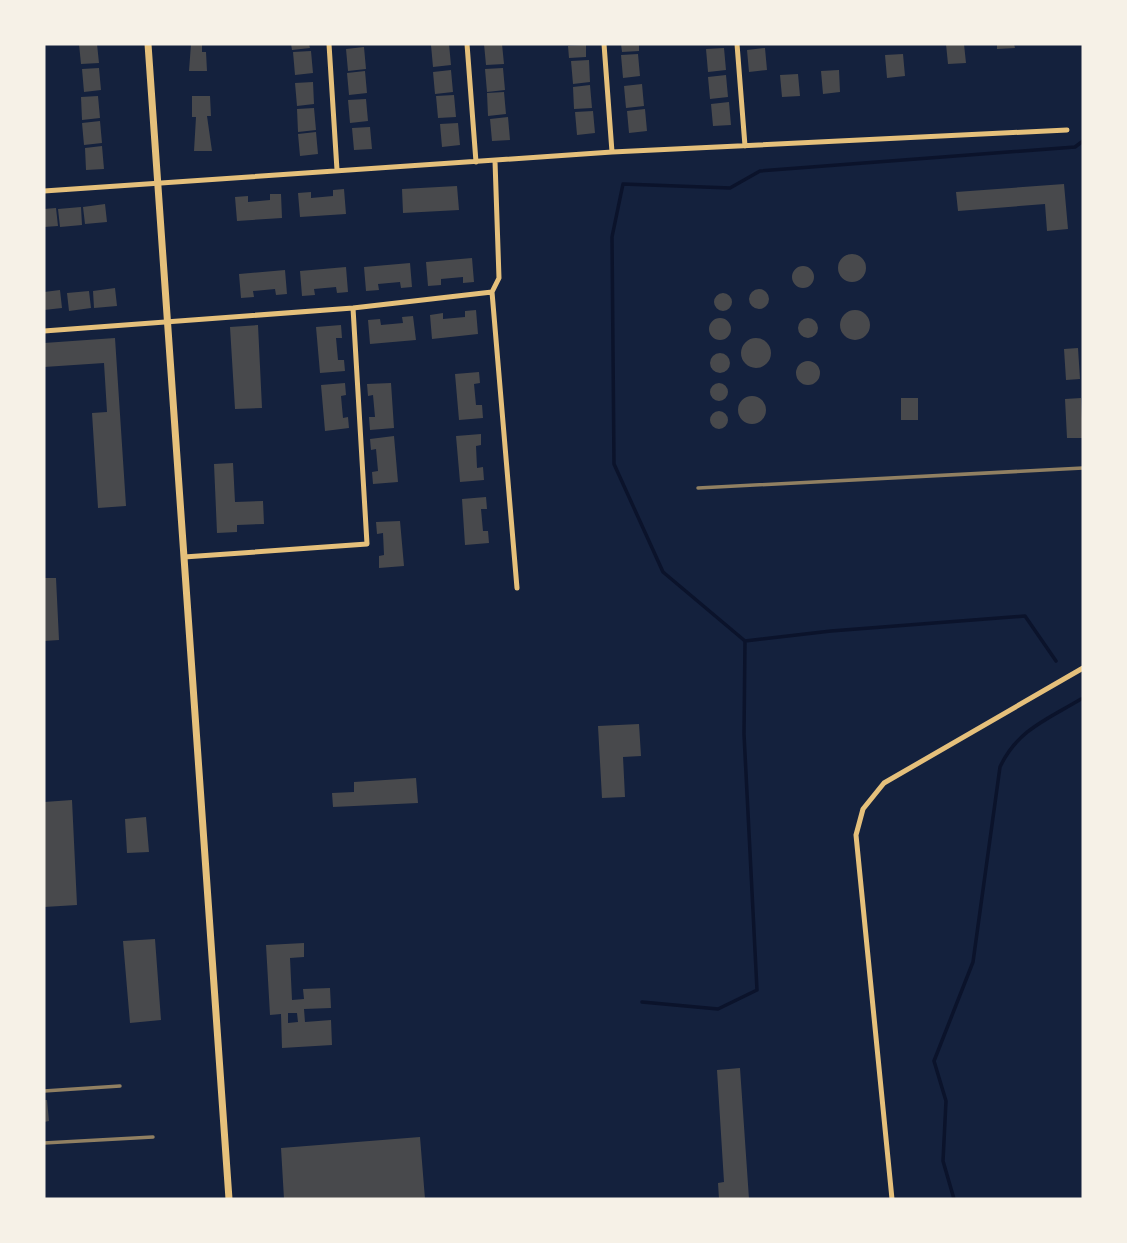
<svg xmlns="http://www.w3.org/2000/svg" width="1127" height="1243" viewBox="0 0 1127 1243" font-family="'Exo 2',sans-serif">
<rect width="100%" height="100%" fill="#14213d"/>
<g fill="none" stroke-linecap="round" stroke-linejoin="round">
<path stroke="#0b132b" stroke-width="3.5" d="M745 641 831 631 1025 616 1056 661
M642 1002 718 1009 757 990 744 734 745 641 663 572 614 464 612 237 623 184 730 188 760 171 1075 147 1083 141
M954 1199 943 1161 946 1101 934 1061 973 962 1000 767C1017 730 1048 719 1081 699"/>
</g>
<path fill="#48494c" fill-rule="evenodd" d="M79 44H97L99 63 81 64Z
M191 44H202V52H206L207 71H189Z
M291 44H309L310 48 292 50Z
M449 44 451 65 433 67 431 45Z
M484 44H502L504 64 486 65Z
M621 44H639V51L622 52Z
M946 44H964L966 63 948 64Z
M997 44H1014L1015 48 997 49Z
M586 45V57L569 58 568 46Z
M364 47 366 69 348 71 346 49Z
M724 48 726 70 708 72 706 49Z
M765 48 767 70 749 72 747 50Z
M311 51 313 73 295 75 293 52Z
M638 54 640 76 623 78 621 55Z
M903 54 905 76 887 78 885 55Z
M589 60 590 82 573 84 571 61Z
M99 68 101 90 84 92 82 69Z
M503 68 505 90 487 92 485 69Z
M451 70 453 92 435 94 433 72Z
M839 70 840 92 823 94 821 71Z
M365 71 367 93 349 95 347 73Z
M798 74 800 96 782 97 780 75Z
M726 75 728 97 710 99 708 77Z
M313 82 314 104 297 106 295 83Z
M642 84 644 106 626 108 624 86Z
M590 85 592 108 574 109 573 87Z
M504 92 506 114 488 116 487 93Z
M454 95 456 117 438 118 436 96Z
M98 96 100 118 82 120 81 97Z
M192 96H210L211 116H207L212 151H194L196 117H192Z
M366 99 368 121 350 123 348 100Z
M729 102 731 125 713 126 711 104Z
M314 108 316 130 298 132 297 109Z
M645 109 647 131 629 133 627 111Z
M593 111 595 133 577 135 575 112Z
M508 117 510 140 492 141 490 119Z
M100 121 102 143 84 145 82 123Z
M458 123 460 145 442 147 440 124Z
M370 127 372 149 354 150 352 128Z
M316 132 318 154 300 156 298 134Z
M102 146 104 169 86 170 85 148Z
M1064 184 1068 229 1047 231 1045 204 958 211 956 192Z
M457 186 459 210 403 213 402 189Z
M344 189 346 214 300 217 298 193 311 192V198L333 196V190Z
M270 194H281L282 218 237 221 235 197 248 196V202L270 200Z
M105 204 107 222 85 224 83 207Z
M81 207 82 225 60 227 58 209Z
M56 208 58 226 44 227V209Z
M838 268a14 14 0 1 1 28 0a14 14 0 1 1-28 0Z
M472 258 474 282 463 283V277L441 279V285L428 286 426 262Z
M410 263 412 287 401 288 400 282 378 284 379 290 366 291 364 267Z
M792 277a11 11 0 1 1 22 0a11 11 0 1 1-22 0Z
M346 267 348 292 337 293 336 287 314 289 315 295 302 296 300 271Z
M285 270 287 294 276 295 275 289 253 291 254 297 241 298 239 274Z
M115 288 117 306 94 308 93 291Z
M749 299a10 10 0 1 1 20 0a10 10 0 1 1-20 0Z
M60 290 62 308 44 310V292Z
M89 291 91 308 69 311 67 293Z
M714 302a9 9 0 1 1 18 0a9 9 0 1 1-18 0Z
M840 325a15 15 0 1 1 30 0a15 15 0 1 1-30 0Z
M476 310 478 334 432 339 430 315 443 313V319L465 317V311Z
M413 316 416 340 370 344 368 320 380 319 381 325 403 323 402 317Z
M798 328a10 10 0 1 1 20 0a10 10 0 1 1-20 0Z
M709 329a11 11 0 1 1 22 0a11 11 0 1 1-22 0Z
M258 325 262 408 235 409 230 327Z
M341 325 342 338H336L338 360H344L345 371 320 373 316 327Z
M741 353a15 15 0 1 1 30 0a15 15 0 1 1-30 0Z
M115 338 126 506 98 508 92 413 107 412 104 363 44 367V343Z
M1078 348 1080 379 1066 380 1064 349Z
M710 363a10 10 0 1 1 20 0a10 10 0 1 1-20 0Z
M796 373a12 12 0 1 1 24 0a12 12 0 1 1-24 0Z
M479 372 480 383 474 384 476 405H482L483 418 459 420 455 374Z
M710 392a9 9 0 1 1 18 0a9 9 0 1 1-18 0Z
M345 383 346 395 341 396 343 418 348 417 349 428 325 431 321 385Z
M391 383 394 428 370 430 369 417H375L373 395 368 396 367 384Z
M738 410a14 14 0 1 1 28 0a14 14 0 1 1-28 0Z
M901 398H918V420H901Z
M1081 398 1083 438H1067L1065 399Z
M710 420a9 9 0 1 1 18 0a9 9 0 1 1-18 0Z
M481 434V445L476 446 477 468 483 467 484 480 460 482 456 436Z
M394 436 398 482 373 484 372 472 378 471 376 449 371 450 370 439Z
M233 463 235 502 263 501 264 524 237 525V532L217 533 214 464Z
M486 497 487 509H481L483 531H488L489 543 465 545 462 499Z
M400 521 404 566 379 568V556L384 555 383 533 377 534 376 522Z
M44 578H56L59 640 44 641Z
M639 724 641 756 623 757 625 797 602 798 598 726Z
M416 778 418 803 333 807 332 793 354 792V782Z
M72 800 77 905 44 907V802Z
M146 817 149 852 127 853 125 819Z
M155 939 161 1020 130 1023 123 941Z
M304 943V957L290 958 292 1000 304 999 303 989 330 988 331 1008 304 1009 305 1022 331 1020 332 1045 282 1048 281 1014 270 1015 266 945ZM288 1013H297L298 1022 288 1023Z
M740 1068 749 1199H719L718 1183 724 1182 717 1070Z
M44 1100H47L49 1121 44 1122Z
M420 1137 425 1199H284L281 1148Z"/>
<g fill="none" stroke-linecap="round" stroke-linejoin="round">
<path stroke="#e5c07b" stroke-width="5" d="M329 44 337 170
M467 44 476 162
M604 44 612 152
M737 44 745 146
M495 161 499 278 492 292 517 588
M44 191 612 152 1067 130
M44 331 353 308 492 292
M184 557 367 544 353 308
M892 1199 856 835 863 809 884 783 1083 668"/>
<path stroke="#e5c07b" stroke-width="7" d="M148 44 229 1199"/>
<path stroke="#918062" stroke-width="3.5" d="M698 488 1083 468
M44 1091 120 1086
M44 1143 153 1137"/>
</g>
<rect width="1127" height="1243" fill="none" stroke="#f6f1e7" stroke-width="91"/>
</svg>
